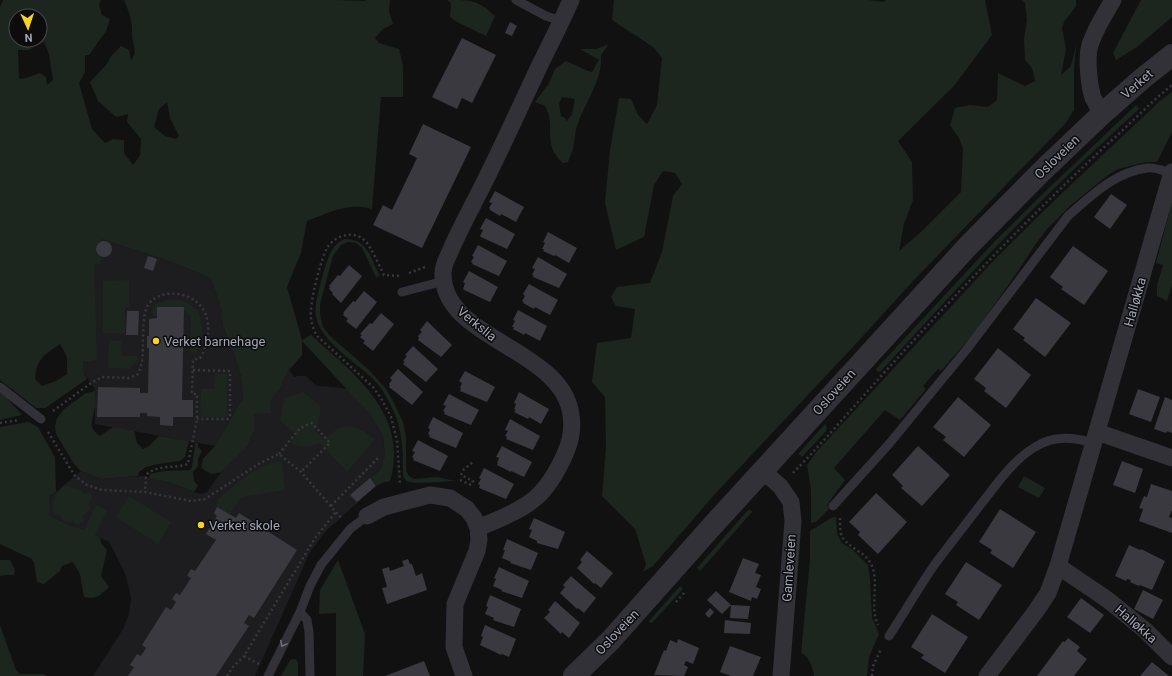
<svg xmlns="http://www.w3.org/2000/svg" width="1172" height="676" viewBox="0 0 1172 676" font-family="Roboto,sans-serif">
<rect width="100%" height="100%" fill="#111112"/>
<path fill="#1d1d1f" d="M94 236 166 260 211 278 221 309 223 326 235 357 241 377 243 398 215 446 95 424V389L83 372 82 303Z
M289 369 294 377 298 376H306L317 386 334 387 348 389 369 413 383 436 385 455 380 470 370 478 376 486 326 531 310 552 255 676H93L123 629 129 614 131 599 129 588 124 571 109 542 91 533 62 522 49 515V496L56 492 81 471 101 479 143 476 169 482 196 493 201 494 207 492 221 472 248 445 254 431V414L270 402 280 389Z"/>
<path fill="#1d251f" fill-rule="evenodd" d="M3 0H101L99 5 102 15 110 19 106 31 89 55H85V72L79 83 92 129 105 143 113 139 124 140V153L133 165 140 155 141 139 127 122 128 114 116 117 98 101 90 82 107 64 112 55 121 46 129 50 131 60C138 53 133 45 132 37 132 33 132 30 132 27 131 18 128 9 124 0H334L365 1 366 0H390L389 11 393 24 383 29 375 38 379 43 399 49 403 66V97H381L372 209C350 202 328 213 307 221L301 253 287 287 302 340 311 335C347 368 396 403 394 457 393 465 393 473 390 481L382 483 376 486 370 478 380 470 385 455 383 436 369 413 302 341V355L292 367 289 369 280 389 270 402 271 413 254 414V431L248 445 237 457 221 472 211 474 201 468 203 459 215 446 243 398 241 377 235 357 223 326 221 309 211 278 166 260 102 239 96 245V252L101 258V264H94L97 358 93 361H83V372L87 379 54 402 45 408H36L0 380V7ZM16 16H40V40H16ZM44 42 49 54 53 80 47 85 46 77 40 73 26 78 19 79 18 50H29ZM167 102 170 118 179 136 176 139 165 136 154 127 159 109ZM60 344 67 357V374L56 381 42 386 35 379C37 358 43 356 60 344Z
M447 0C472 0 478 0 495 16L486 36 457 22 450 17 451 3Z
M614 0H868L884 2 886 0H985L992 35 954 86 898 141 912 162 913 200 904 224 899 251 923 230 961 192 963 149 959 138 950 125 955 108 970 105 988 107 997 100 998 73 1025 86 1035 81 1032 68 1025 60 1024 39 1027 20 1025 3 1021 0H1076V6L1064 22 1062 28 1066 49 1061 75 1071 66 1076 45 1074 70V110L1065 124 914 280 852 348 714 495 653 566 643 572 646 564 635 529 602 496 606 448 605 397 592 382 597 343 631 338 635 309 616 306 611 297 617 287 650 283 662 252 673 196 682 184 675 173 663 171 654 185 644 237 616 250 605 203 610 150 619 98 631 99 638 115 647 124 657 105 662 58 653 47 612 20Z
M1141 0H1172V17L1137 47 1116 60 1113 53Z
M609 44 601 55C603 79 586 101 578 123 575 130 575 137 574 144 573 150 570 157 568 162L563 163C541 144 557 126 545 106L535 102 549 83 555 69 566 61 588 71 592 72 599 60 580 49H597ZM562 97 575 99 572 114 567 121 565 118 561 116 559 104Z
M1172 92V132L1157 162H1147L1118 169 1108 175 1070 206 1047 229 1035 245 1018 271 976 331 941 371 938 369 923 386 926 389 900 420 885 410 834 468 845 480 827 505 829 509 816 522 811 523V490L807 465 818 450 996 258 1059 196 1160 101Z
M1136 105 1139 109 1067 176 1027 215 989 254 880 372 877 371 876 369 996 240 1051 186Z
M1172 202V286L1167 301 1157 296V285L1163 265 1156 263Z
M344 239C369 239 370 258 380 276L376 277 362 248 356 243 348 242 341 245 333 256 320 304V314L323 327 330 336 369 370 386 389 393 401 403 422 406 437V471L409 476 414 479 437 477 455 481C446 481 413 485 407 481 403 479 403 474 403 470 403 450 402 429 393 410 389 401 383 390 376 382 359 364 319 341 316 316 314 303 320 287 323 274 328 259 329 247 344 239Z
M129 280V307H125V333H103V281Z
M171 299C203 300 209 328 196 354L190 353 191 316 184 310V307H158L157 316H152L153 308 157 303Z
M109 340 121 341 122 356H137V360L129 369 108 368Z
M215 374H227V417H200L201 389H214Z
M0 391 2 392 22 415 0 420Z
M95 391C95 396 96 402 95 407 93 420 87 427 100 436L113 427 134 431 137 443 143 449 149 446 159 436 189 441 185 457 180 461 158 464 146 467 139 472 138 476 101 479 81 471 74 464 56 434 55 426 57 418 64 409 86 393Z
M303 392 321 407 317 428 314 430 324 440C346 420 351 423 375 439L347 472 320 443C310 447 300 448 291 443L297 435 280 421 284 398Z
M28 422 38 427 55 457 56 492 49 496V515L62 522 84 530 96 505 107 511 95 535 100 537 101 543 107 550 101 576 109 587C98 597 98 599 84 597L80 574 73 562 62 566 60 571 44 584 37 582 34 563 32 559 0 544V427Z
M825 424 827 427 826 431 802 457 798 454Z
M195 443H198V447L202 451 198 459V466L193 472 194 481 198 486 194 492 169 482 149 478 150 474 164 471 190 470 192 467Z
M278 461 282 463 285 490 241 497 230 514 217 507 216 504 218 499C236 485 255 466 278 461Z
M1024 476 1045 488 1039 498 1018 487Z
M65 485 81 490 84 493 91 494 92 498 89 503 90 508 83 517 84 521 80 524H75L73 521 70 522 62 520 59 515H56L53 512C52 508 54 498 55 495L60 492 61 488Z
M129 496 171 522 158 544 116 517Z
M748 510H751L752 512 700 571 697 568Z
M836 517 837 534 842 543 853 550 868 565 870 579 872 617 879 634 869 657 867 676H814C813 668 809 656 801 653L810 560V531L831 518Z
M0 560H10L15 570 14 575H6L0 576Z
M338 560 365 634 363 676H336V613L319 614 320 590Z
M680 586 683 589 652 623 649 622V621Z
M0 625 16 670 20 674H44L47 676H0Z
M292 659H296L298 663V676H281L290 660Z"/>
<path fill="#3a393f" d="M510 22 517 26 512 36 505 33Z
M462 38 496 55 472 103 462 98 457 109 432 97Z
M423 124 471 147 422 248 373 225 383 205 392 210 417 158 409 154Z
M495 191 524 207 516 222 501 214 500 216 490 210V209L489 208 492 203 489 202Z
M1111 194 1127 205 1110 229 1094 217Z
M486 218 515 234 507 249 481 237 480 236 483 230 480 229Z
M548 232 577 248 569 263 555 255 554 256 543 251 544 249H542L545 243 543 242Z
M96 249a8 8 0 1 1 16 0a8 8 0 1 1-16 0Z
M478 245 507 261 499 276 472 264 473 263 471 262 474 257 472 256Z
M1073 246 1108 271 1084 305 1061 289 1063 287 1050 277Z
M148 256 157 259 153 271 144 268Z
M538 257 567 274 559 288 533 277 534 276 532 275 535 269 532 268Z
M349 265 362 276 341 303 332 294 333 293 329 289 330 287 329 286 338 275 340 276Z
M469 271 498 287 490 302 464 290 463 289 465 283 463 282Z
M529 284 558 300 550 315 535 307 534 309 523 303 524 302 522 301 525 296 523 294Z
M364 291 377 302 356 329 346 321 348 319 343 315 344 313H343L353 301 355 302Z
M1036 298 1071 323 1045 357 1023 340 1025 338 1013 329Z
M157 307H184L182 400H193V417H173V426L160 425V417L147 416V413H140V417H97L98 387 140 388V393H148L149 348H147V336H149V319L157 318Z
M518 310 547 326 540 341 525 333 524 335 513 329 514 327H512L515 321 513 320Z
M127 311H139L138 335H126Z
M381 313 394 324 373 351 363 343 365 341 360 337 362 335 360 334 370 323 372 324Z
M427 321 452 345 441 357 418 340 419 338 418 336 422 332 420 330Z
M413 346 438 369 426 382 403 364 405 362 403 361 407 356 405 355Z
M998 348 1031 375 1006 408 984 391 986 388 974 379Z
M398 369 423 392 412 405 389 387 390 385 389 384 392 380 390 378Z
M465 371 495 387 487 402 460 391 461 389 460 388 462 383 459 381Z
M1138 389 1160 397 1151 422 1129 414Z
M519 392 549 409 541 424 529 417 528 419 514 412 516 410 514 409 516 404 514 403Z
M449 394 479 410 471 425 444 414 445 412 443 411 446 406 443 405Z
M958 397 991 425 964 457 943 440 946 437 933 427Z
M1165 397 1172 400V433L1167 431 1166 433 1154 429Z
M433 417 463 433 456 448 429 437 430 435 428 434 430 429 428 428Z
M510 419 540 436 533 450 506 439 507 437 505 436 508 431 505 430Z
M418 440 448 456 440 471 413 460 414 458 412 457 415 452 412 451Z
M502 446 532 462 524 477 511 471V472L497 465 498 463H497L499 458 496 457Z
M918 446 950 475 922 506 901 488 903 486 892 475Z
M1122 461 1143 469 1135 493 1113 485Z
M484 468 514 484 506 499 479 488 480 485 478 484 481 479 479 478Z
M370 478 376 486 357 502 350 495Z
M1151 484 1172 491V510L1169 517 1172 518V533L1139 521 1143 509 1139 508 1144 496 1147 497Z
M876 493 907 522 878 554 858 535 860 532 849 522Z
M217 507 236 518 239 513 297 550 254 618 249 615 244 623 249 626 216 676H128L134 667 130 665 137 654 141 656 146 648 142 645 166 607 171 610 176 602 172 599 176 593 180 595 191 578 187 576 191 569 195 571 216 540 206 534 217 516 214 513Z
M1000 509 1036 532 1013 568 990 553 992 550 979 542Z
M534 518 565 532 558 549 537 543V541L529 537 532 530 529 529Z
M507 539 538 553 531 570 510 563 511 562 502 558 505 550H503Z
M1129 545 1140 550 1141 549 1165 561 1152 590 1140 585 1139 586 1130 582 1131 580 1127 579 1126 581 1115 576Z
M587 551 613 573 601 588 595 583 594 584 577 568 582 562 580 560Z
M743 558 759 564 755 573 761 575 756 587 761 589 757 599 752 597 751 601 729 592Z
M408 559 410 564H412L416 576 422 573 427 590 387 604 382 588 387 587 382 569 389 567 390 571 404 566 402 561Z
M966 562 1002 585 979 620 956 605 958 602 945 594Z
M499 567 529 581 522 598 501 591 502 590 493 586 496 579 494 578Z
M571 576 596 598 584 613 578 608 577 609 560 593 565 587 563 585Z
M1143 590 1163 600 1153 619 1134 609Z
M716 591 731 605 722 614 707 600Z
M490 595 521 609 514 627 493 620 494 618 485 614 488 607 486 606Z
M1081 598 1104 615 1090 633 1067 617Z
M555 601 580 623 569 638 562 632 561 634 544 618 550 612 548 610Z
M731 605 750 606 748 619 730 618Z
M710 608 714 612 709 618 705 614Z
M932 614 968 637 945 673 921 658 924 655 911 647Z
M725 620 751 623 750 634 724 633Z
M485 625 516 639 509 657 502 654 501 655 480 645 483 637 481 636Z
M1068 638 1080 647 1077 651 1087 659 1074 676H1037L1063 641 1065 642Z
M678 639 699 648 693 664 686 661 684 665 688 667 684 676 654 675 664 650 666 651 670 640 677 643Z
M730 646 761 657 753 676H731L720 672Z
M424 661 430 676H385Z
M1152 662 1169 676H1140Z"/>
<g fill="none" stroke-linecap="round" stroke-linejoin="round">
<path stroke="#37383e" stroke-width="2.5" stroke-dasharray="2 3" stroke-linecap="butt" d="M409 273 425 267
M399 276 384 275C380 267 371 247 366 242 355 229 335 235 327 248 321 259 311 298 311 311 310 320 313 327 316 335L373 387 382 400 391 417 397 440 400 484
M193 370 230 371V415L228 419H197
M53 411 91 383 102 377 129 378 138 374C140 370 141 366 142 362 144 349 141 315 148 305 159 289 186 291 199 304 213 318 209 344 200 358L193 360 192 394H197V419L188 464C174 469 157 464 146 475L145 492
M0 423 19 420
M48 432 75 476 87 485 102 490 145 492 191 501 205 499 260 463 279 454 301 472 341 518
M279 454 300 428 312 423 330 443 301 472
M793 473C831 434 866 392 903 352 970 279 1039 207 1112 140 1132 122 1151 102 1172 85
M460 480 471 485 473 481 461 475 464 469 473 462
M331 506 378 458
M840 518C840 523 840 529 841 534 846 548 865 551 871 564 880 581 869 606 878 625
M676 602 684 593
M259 664 244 656 315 538 336 512
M227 676 232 668 244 656
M872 676 873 666 881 649"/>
<path stroke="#313137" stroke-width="9" d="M516 0 546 16 562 21
M402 292 444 281
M0 387 41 419
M833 506 889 444 967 349 1068 216C1091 196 1115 172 1147 168 1155 167 1164 171 1171 173
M300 612 307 620 309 632 310 676
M889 636C905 612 919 587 935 564 950 544 966 524 981 504 997 484 1013 460 1035 447 1054 435 1073 437 1094 443
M268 676 300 612 310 586 321 565 350 529 367 516"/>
<path stroke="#313137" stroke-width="17" d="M1102 114C1099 109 1096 103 1093 98 1089 85 1086 58 1090 45 1095 29 1105 14 1113 0
M1097 432 1172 458
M763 471 780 486 791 502 793 521 781 676
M367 516 384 507 430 495 450 498 467 509 474 518 478 528 479 540 477 551 455 604 454 647 464 676
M478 528C525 508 544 502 565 454 571 441 573 428 571 415 563 348 442 340 443 273 443 267 446 260 449 254 459 230 472 207 484 183 503 145 520 107 538 69 549 46 561 23 571 0
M1058 566 1108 600 1146 631 1172 657
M987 676 1036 611 1048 593 1058 566 1172 172"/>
<path stroke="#313137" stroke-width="22" d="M574 676 610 641 714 524 968 246 1040 173 1102 114 1143 78 1172 55"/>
</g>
<defs><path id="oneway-chevron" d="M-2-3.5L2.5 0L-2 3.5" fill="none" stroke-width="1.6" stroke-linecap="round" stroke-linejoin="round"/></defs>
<use stroke="#6f707c" href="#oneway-chevron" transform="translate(283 644) rotate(118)"/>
<g fill="#fad320" stroke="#0c0c0d" stroke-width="1.5">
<circle cx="156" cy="341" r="4"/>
<circle cx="201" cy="525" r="4"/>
</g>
<g text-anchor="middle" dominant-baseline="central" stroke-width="3" stroke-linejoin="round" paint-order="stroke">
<g font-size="13" fill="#a1a4b4" stroke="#0c0c0d">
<text transform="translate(1137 84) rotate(-41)">Verket</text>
<text transform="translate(1057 157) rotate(-44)">Osloveien</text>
<text transform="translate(1135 302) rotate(-74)">Halløkka</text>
<text transform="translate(477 324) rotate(39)">Verkslia</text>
<text transform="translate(834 392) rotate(-48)">Osloveien</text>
<text transform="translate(789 568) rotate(-86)">Gamleveien</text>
<text transform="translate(1136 624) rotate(41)">Halløkka</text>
<text transform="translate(617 632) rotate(-47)">Osloveien</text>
</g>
<g font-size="13" fill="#a1a4b4" stroke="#0c0c0d" text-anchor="start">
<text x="164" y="341">Verket barnehage</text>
<text x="209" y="525">Verket skole</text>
</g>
</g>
<g transform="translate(28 28) rotate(177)"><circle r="19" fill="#0c0c0d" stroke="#484950"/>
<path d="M0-3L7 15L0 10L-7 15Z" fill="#fad320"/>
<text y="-6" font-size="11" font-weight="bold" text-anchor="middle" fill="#a1a4b4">N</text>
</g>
</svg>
